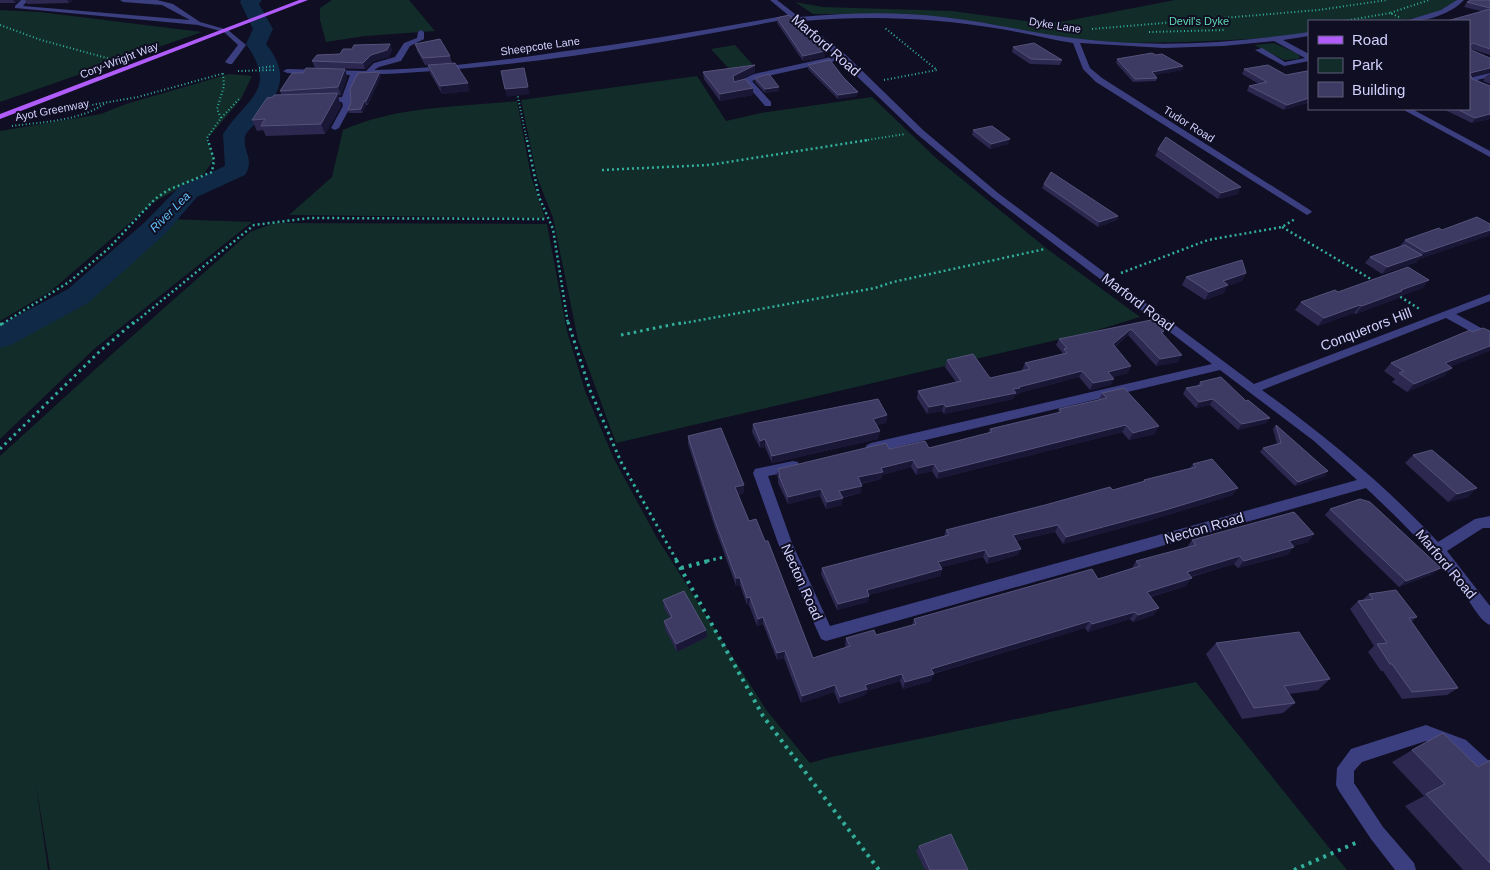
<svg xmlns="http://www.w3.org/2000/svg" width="1490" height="870" viewBox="0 0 1490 870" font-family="Arial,sans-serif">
<rect width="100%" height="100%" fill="#100e22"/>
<path fill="#122c29" d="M332 0H409L435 31 365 36 326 42 320 20V8Z
M1175 0H1457C1432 28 1345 21 1309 21V34L1272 38 1188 42 1124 43 1065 38 901 14H813L795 2 823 7 952 11 1041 23 1066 21Z
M0 10 40 12 202 32 0 102Z
M1274 43 1298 54 1300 57 1298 59 1284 60 1254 45Z
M735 45 754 66 730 70 711 49Z
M229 74 252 76 241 99 207 139 214 159 203 175 154 202 51 291 0 321V131L101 114 126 104Z
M697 76 726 121 761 113 872 97 936 158 1046 248 1140 317 1091 332 616 443 578 340 553 218 537 177 521 100Z
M517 101 531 176 545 218 289 215 332 177 343 130C396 106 459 107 517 101Z
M168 219 252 222 94 349 0 439V344L71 304Z
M275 223 547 224 567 331 585 391 614 459 657 538 767 711 810 763 831 757 1196 682 1347 870H50L36 785 48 870H0V456L111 355 250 232Z"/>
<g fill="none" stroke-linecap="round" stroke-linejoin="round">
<path fill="#0f2946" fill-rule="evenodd" d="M241 0H262L259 4 273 29 266 44C290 74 281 91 259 119 256 124 249 129 246 134 240 148 256 159 245 175L197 197 165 234 88 303 11 345 0 348V325L68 289 145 222 179 187 225 166 223 134C246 98 279 91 246 44L253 29 240 2Z"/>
<path stroke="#32b09d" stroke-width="2" stroke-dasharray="1 2.5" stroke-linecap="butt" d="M1399 17 1390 13 1429 0
M1344 21 1390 13
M0 25 41 40 114 60
M1092 29 1318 10 1387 0
M1149 32 1225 30
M259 68 275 66
M238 71 275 70
M884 80 937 70 885 28
M517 93 527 141
M51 112 138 97 225 73
M221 118 217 109 224 86 223 73
M12 126C42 122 79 121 104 104
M208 141 207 138 221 118 240 98
M861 141 905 134"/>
<path stroke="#32b09d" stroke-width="2.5" stroke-dasharray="2 3" stroke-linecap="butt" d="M527 140 539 197 553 229 568 324
M602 170 709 165 868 140
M1282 227 1376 282
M1121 273 1208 240 1282 227 1295 219
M1396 294 1421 310
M2 324 69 282 108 249 155 199 168 190 212 172 214 160 208 140
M133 324 254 225 310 218 547 219
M679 324 875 288 893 282 1045 249"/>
<path stroke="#32b09d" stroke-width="3" stroke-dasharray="2.5 4" stroke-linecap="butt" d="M568 322 590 390 621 462 677 561
M0 325 4 322
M621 335 685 322
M0 449 100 351 134 322
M707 561 729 556"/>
<path stroke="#32b09d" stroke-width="4" stroke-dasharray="3 5" stroke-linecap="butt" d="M676 560 763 716 879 870
M681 568 712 560
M1294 870 1360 841"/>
<path fill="#3b3f80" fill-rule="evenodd" d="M21 0H28L23 6 190 20 162 5 123 2 120 0H157L173 4 200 22 228 30 246 45 232 64H229L225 62 238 45 224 32 198 25 15 8V6Z
M770 0H777L799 17C847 13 894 11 943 17 989 22 1035 34 1081 39 1157 48 1234 43 1309 32V36L1283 40 1309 54V61L1284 66 1255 50 1262 48 1285 62 1305 58 1274 41 1223 46 1164 48 1080 43 1090 68 1102 78 1310 210 1312 212 1307 215 1096 82 1083 69 1073 43C1048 39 1025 33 1001 29 935 18 870 15 803 21L846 55 923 130 998 193 1254 384 1490 294V301L1456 314 1490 333V342L1446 318 1262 390C1325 436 1385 485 1438 542L1475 519 1490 516V528H1483L1447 551 1490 606V625C1479 621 1467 596 1459 586 1431 551 1399 519 1366 488L826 641 821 639 778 543 753 473 755 469 793 461 798 462 799 466 798 470 768 476 792 543 830 626 1357 480 1314 441 1220 370 871 453 867 451 865 448 867 445 871 443 1212 364 992 197 917 134 840 60 759 78 752 81 771 102V106H765L746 84 735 87V83L754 74 836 56 792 18C649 46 502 71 358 75L350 93 351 106 339 128 335 130 331 128 343 106 342 102 322 104 318 102 322 100 342 97 350 75 287 73 283 71 287 69 366 71 374 63 395 57 404 43 417 38 418 32 421 30 424 32V39L410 46 401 61 379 67 374 70C436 69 498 61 559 52 636 42 712 29 788 15Z
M1457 0H1464C1450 15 1425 22 1405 21L1441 10Z
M1490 73V77L1477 80 1490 86V91L1469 82V78Z
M1402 109H1412L1490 151V157Z
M1426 725 1466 740 1490 762V783L1484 780 1454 752 1426 741 1362 762 1354 771V783L1383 827 1414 863 1416 870H1395L1371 839 1339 791 1336 785 1337 768 1351 749Z"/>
<path fill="#b05cfa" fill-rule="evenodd" d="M299 0H308L0 119V114Z"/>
</g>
<path fill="#2c2850" d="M0 0H19L15 3H0Z
M25 0H73L69 3 27 4Z
M1490 0V55L1471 49V50L1490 72 1471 77 1490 119 1472 123 1443 109H1469V21L1481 11 1464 7 1467 2Z
M777 18 819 48 825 57 803 61 777 23Z
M390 44 392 50 389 57 373 61 365 69 315 68 312 61 340 54 352 49Z
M415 44 450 56 452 63 425 65 417 51Z
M1013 47 1062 60 1060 65 1030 64 1012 52Z
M1156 55 1183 66 1182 70 1155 75 1157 78 1156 81 1133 82 1116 63 1117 59Z
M428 65 470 91 442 94 430 73Z
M755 65V72L737 81 753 88V95L720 101 704 79 703 72Z
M808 65 857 96 838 99 808 69Z
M345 69 347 77 341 95H337L341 106 325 134 266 136 263 130 257 131 252 120 273 97 282 95 280 91 303 73Z
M1244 69 1286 75 1307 71 1284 110 1247 91 1249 86 1259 84 1242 74Z
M1490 74V84L1483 81 1486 76Z
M381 76 368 105H366L362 113H349L348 110Z
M755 78 779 91 765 93 755 82Z
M973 130 1008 144 990 149 972 135Z
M1158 149 1238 194 1218 199 1155 156Z
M1044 184 1118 216 1117 220 1098 227 1042 188Z
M1490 224V235L1419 259 1417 262 1382 274 1365 263 1370 257 1400 246 1405 240 1442 230Z
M1246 273 1242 281 1227 286 1224 293 1205 300 1182 285 1186 277Z
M1423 288 1398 297 1396 299 1356 314 1354 313 1318 326 1295 310 1301 302 1338 292Z
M1151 320 1164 331 1163 334 1178 362 1156 366 1128 335 1115 347 1128 373 1113 377 1111 385 1090 390 1079 377 1019 393 1018 394 1015 395 1013 399 944 414 942 411 927 414 917 398 918 391 956 382 945 367 947 360 990 378 1023 371 1022 370 1025 363 1062 354V352L1056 345 1059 339Z
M1391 363 1450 367 1444 376 1407 392 1392 382 1395 379 1384 371Z
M1200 382 1246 401 1270 418 1266 423 1238 430 1210 405 1196 408 1183 394 1186 388 1197 386Z
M1102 393 1155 434 1129 440 1122 432 937 479 932 471 916 475 911 467 882 475 881 479 861 484V493L842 498V505L826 509 820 496 788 504 778 483V478L777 476 778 469 889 449 929 448 988 433 990 429 1058 413 1059 409 1099 400Z
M887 415 886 423 876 425 880 431 878 439 772 463 765 447 760 448 752 432 753 424Z
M1276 425 1325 476 1295 486 1260 452 1263 448 1277 444 1273 429Z
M688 436 744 485V493L738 495 749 521 813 658 846 647 845 646 846 638 876 635 912 625 914 619 1098 579 1132 568 1136 561 1187 547 1192 540 1314 534 1308 542 1293 546 1294 547 1287 555 1238 568 1234 564 1191 577 1186 586 1151 597 1154 615 1133 622 1130 619 1088 632 1085 628 933 674 931 681 903 689 900 681 867 691 865 695 839 704 834 692 801 703 784 658 777 660 763 624 757 626 749 605H747L740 585 736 586 715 528 688 444Z
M1413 455 1468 497 1448 502 1405 463Z
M1193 464 1233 495 1158 518 1063 544 1055 532 1016 541 1018 555 987 564 983 557 941 567 942 569 940 576 869 595 868 602 837 610 821 574 822 568 944 536 946 530 1143 482 1144 480 1190 468Z
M1330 509 1433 574 1399 587 1325 515Z
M1369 594 1417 617 1411 622 1458 688 1447 695 1402 699 1383 671H1381L1368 652 1374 646 1350 609 1358 601H1361Z
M663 600 707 637 677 652 665 629 664 621 670 618 664 608Z
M1216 643 1330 679 1318 690 1289 694 1295 703 1283 713 1242 719 1206 654Z
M1412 750 1477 767 1490 760V870H1463L1405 806 1424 796 1392 762Z
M919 846 968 870H925L916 851Z"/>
<path fill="#191636" d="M13 0H19L15 3Z
M67 0H73L69 3Z
M390 44 392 50 389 57 373 61 365 69 363 63 371 55Z
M825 51V57L803 61V56Z
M755 65V72L733 83V76Z
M1183 66 1182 70 1150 76 1152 72Z
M1490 68V72L1469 78 1470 73Z
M345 69 347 77 341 95 338 87Z
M380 72 381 76 368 105 366 101Z
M468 83 470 91 442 94 440 86Z
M528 87 530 94 507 97 505 89Z
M779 87V91L765 93V89Z
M753 88V95L720 101V94Z
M858 92 857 96 838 99V95Z
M337 93 341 106 325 134 321 124Z
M1309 98V103L1284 110 1287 105Z
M364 101 366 105 362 113 361 109Z
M1490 114V119L1472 123 1475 118Z
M1010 139 1008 144 990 149 991 144Z
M1241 187 1238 194 1218 199 1221 193Z
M1118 216 1117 220 1098 227 1099 222Z
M1490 230V235L1419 259 1425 252Z
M1422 255 1417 262 1382 274 1387 267Z
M1246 273 1242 281 1227 286 1224 293 1205 300 1209 292 1223 281Z
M1429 280 1423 288 1398 297 1396 299 1356 314 1362 306 1401 290Z
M1360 305 1354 313 1318 326 1324 318Z
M1131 329 1128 335 1110 351 1113 344Z
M1490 346V351L1438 372 1445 363Z
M1182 355 1178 362 1156 366 1160 359Z
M1131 366 1128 373 1105 379 1108 372Z
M1452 368 1444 376 1407 392 1414 384Z
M1082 371 1079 377 1019 393 1018 394 1015 395 1013 399 944 414 946 407 1013 389 1019 387Z
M1114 379 1111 385 1090 390 1093 383Z
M1213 399 1210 405 1196 408 1199 402Z
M944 404 942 411 927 414 929 407Z
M887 415 886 423 871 426 873 419Z
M1270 418 1266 423 1238 430 1242 424Z
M1126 425 1122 432 937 479 939 472Z
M1159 426 1155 434 1129 440 1133 433Z
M880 431 878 439 772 463V456Z
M765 439V447L760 448V441Z
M913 460 911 467 882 475 881 479 857 484 858 477 881 468Z
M934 464 932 471 916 475 918 468Z
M1328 471 1325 476 1295 486 1298 482Z
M744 485V493L735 495V487Z
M862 486 861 493 838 498 839 491Z
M1238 488 1233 495 1158 518 1063 544 1066 537Z
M1477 488 1468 497 1448 502 1457 494Z
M821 489 820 496 788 504V497Z
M843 498 842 505 826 509 827 502Z
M1058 525 1055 532 1010 542 1013 535Z
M1314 534 1308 542 1282 549 1289 541Z
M1294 547 1287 555 1238 568 1244 561Z
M1021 549 1018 555 987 564 989 557Z
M985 550 983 557 936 569 938 562Z
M1240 556 1234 564 1181 579 1187 572Z
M1441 568 1433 574 1399 587 1406 581Z
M942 569 940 576 865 596 867 590Z
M736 578H740V585L736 586Z
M1192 578 1186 586 1142 599 1147 592Z
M869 596 868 602 837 610 838 604Z
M750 597 749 605H747V598Z
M1159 608 1154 615 1133 622 1138 615Z
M1135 612 1130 619 1088 632 1092 624Z
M763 617V624L757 626 758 619Z
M1090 621 1085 628 928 675 931 669Z
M706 630 707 637 677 652 676 644Z
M785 651 784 658 777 660V653Z
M902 674 900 681 867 691 865 695 839 704 840 697 865 685Z
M934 674 931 681 903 689 905 682Z
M835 685 834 692 801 703 802 696Z"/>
<path fill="#3d3a63" stroke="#55527b" d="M1471 0H1490V8L1467 2Z
M1490 9V49L1473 43 1470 45 1471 50 1490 58V68L1470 73 1472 79 1490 86V114L1475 118 1457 109H1469V21H1447Z
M789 15 819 48 822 47 825 51 803 56 777 18Z
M440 39 450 56 423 58 415 44Z
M1034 43 1062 60 1031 59 1013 47Z
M390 44 387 50 371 55 363 63 312 61 317 55 340 54 343 49H352L354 45Z
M1152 53 1156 55 1162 54 1183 66 1152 72 1157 78 1135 79 1117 59Z
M830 60 843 77 858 92 838 95 808 65Z
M455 63 468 83 440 86 428 65Z
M755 65 733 76 734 82 745 79 753 88 720 94 703 72Z
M1268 65 1286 75 1307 71 1309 72V98L1287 105 1249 86 1267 82 1244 69Z
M306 68 345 69 338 87 280 91 292 73H303Z
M524 68 528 87 505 89 501 71Z
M380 72 366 101H364L361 109 348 110 351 102 350 89 358 73Z
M769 74 779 87 765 89 755 78Z
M337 93V95L321 124 261 126 265 119 252 120 267 98 273 97 274 95Z
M992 126 1010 139 991 144 973 130Z
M1166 137 1241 187 1221 193 1158 149Z
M1051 172 1118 216 1099 222 1044 184Z
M1477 217 1490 224V230L1425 252 1405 240 1439 228 1442 230Z
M1405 245 1422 255 1387 267 1370 257Z
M1242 260 1246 273 1223 281 1228 285 1209 292 1186 277Z
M1408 267 1429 280 1401 290 1402 291 1362 306 1360 305 1324 318 1301 302 1335 290 1338 292Z
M1151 320 1164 331 1161 332 1182 355 1160 359 1131 329 1113 344 1131 366 1108 372 1114 379 1093 383 1082 371 1019 387 1020 388 1013 389 1016 393 946 407 944 404 929 407 918 391 961 381 947 360 973 354 990 378 1030 369 1025 363 1067 353 1064 349 1067 348 1059 339Z
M1483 328 1490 331V346L1445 363 1452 368 1414 384 1399 373 1404 371 1391 363 1470 330 1472 332Z
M1221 377 1246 401 1248 400 1270 418 1242 424 1213 399 1199 402 1186 388 1202 385 1200 382Z
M1124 388 1159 426 1133 433 1126 425 939 472 934 464 918 468 913 460 881 468 883 472 858 477 862 486 839 491 843 498 827 502 821 489 788 497 779 476 780 475 778 469 886 443 889 449 925 441 929 448 992 432 990 429 1061 412 1059 409 1107 398 1102 393Z
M878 399 887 415 873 419 880 431 772 456 765 439 760 441 753 424Z
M1276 425 1328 471 1298 482 1263 448 1281 443Z
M721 428 744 485 735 487 749 521 756 519 765 541H768L813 658 850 646 846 638 874 630 876 635 916 624 914 619 1092 569 1098 579 1140 566 1136 561 1196 545 1192 540 1294 512 1314 534 1289 541 1294 547 1244 561 1240 556 1187 572 1192 578 1147 592 1159 608 1138 615 1135 612 1092 624 1090 621 931 669 934 674 905 682 902 674 865 685 867 689 840 697 835 685 802 696 785 651 777 653 763 617 758 619 750 597 747 598 740 578H736L715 521 688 436Z
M1432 450 1477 488 1457 494 1413 455Z
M1212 459 1238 488 1162 511 1066 537 1058 525 1013 535 1021 549 989 557 985 550 938 562 942 569 867 590 869 596 838 604 822 568 949 535 946 530 1045 505 1110 487 1113 490 1145 481 1144 480 1196 467 1193 464Z
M1360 499 1370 502 1441 568 1406 581 1330 509Z
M1396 590 1417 617 1409 618 1458 688 1412 692 1392 664H1390L1377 644 1387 643 1358 601 1373 599 1369 594Z
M684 591 706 630 676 644 664 621 672 617 663 600Z
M1299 632 1330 679 1284 686 1295 703 1254 708 1216 643Z
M1443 733 1478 767 1490 760V863L1426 794 1445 784 1412 750Z
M951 834 968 870H930L919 846Z"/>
<g text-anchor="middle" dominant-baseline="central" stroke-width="4" stroke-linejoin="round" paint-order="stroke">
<g font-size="11" fill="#5fdbb0" stroke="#100e22">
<text x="1199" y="21">Devil's Dyke</text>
</g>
<g font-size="11" fill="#d2d1fe" stroke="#100e22">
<text transform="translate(1055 25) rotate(9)">Dyke Lane</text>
<text transform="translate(540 46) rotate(-8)">Sheepcote Lane</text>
<text transform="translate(119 60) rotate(-21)">Cory-Wright Way</text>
<text transform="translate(52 110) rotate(-11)">Ayot Greenway</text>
<text transform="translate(1189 124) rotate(32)">Tudor Road</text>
</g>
<g font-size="12" font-style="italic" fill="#63c2fa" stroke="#100e22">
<text transform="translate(170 212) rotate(-45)">River Lea</text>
</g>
<g font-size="14" fill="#d2d1fe" stroke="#100e22">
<text transform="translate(826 45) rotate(41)">Marford Road</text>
<text transform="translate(1138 302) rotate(37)">Marford Road</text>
<text transform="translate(1366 329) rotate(-21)">Conquerors Hill</text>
<text transform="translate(1204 528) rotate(-16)">Necton Road</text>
<text transform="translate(1446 564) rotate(50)">Marford Road</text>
<text transform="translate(802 582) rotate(66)">Necton Road</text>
</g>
</g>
<rect x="1308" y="20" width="162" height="90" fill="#100e22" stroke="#5e5c7a"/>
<rect x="1318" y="36" width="25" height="8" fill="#b05cfa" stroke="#5e5c7a"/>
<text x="1352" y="45" font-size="15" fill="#d2d1fe">Road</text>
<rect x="1318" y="58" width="25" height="15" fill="#122c29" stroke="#5e5c7a"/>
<text x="1352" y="70" font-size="15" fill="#d2d1fe">Park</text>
<rect x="1318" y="82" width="25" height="15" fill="#3d3a63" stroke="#5e5c7a"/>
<text x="1352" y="95" font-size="15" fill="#d2d1fe">Building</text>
</svg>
